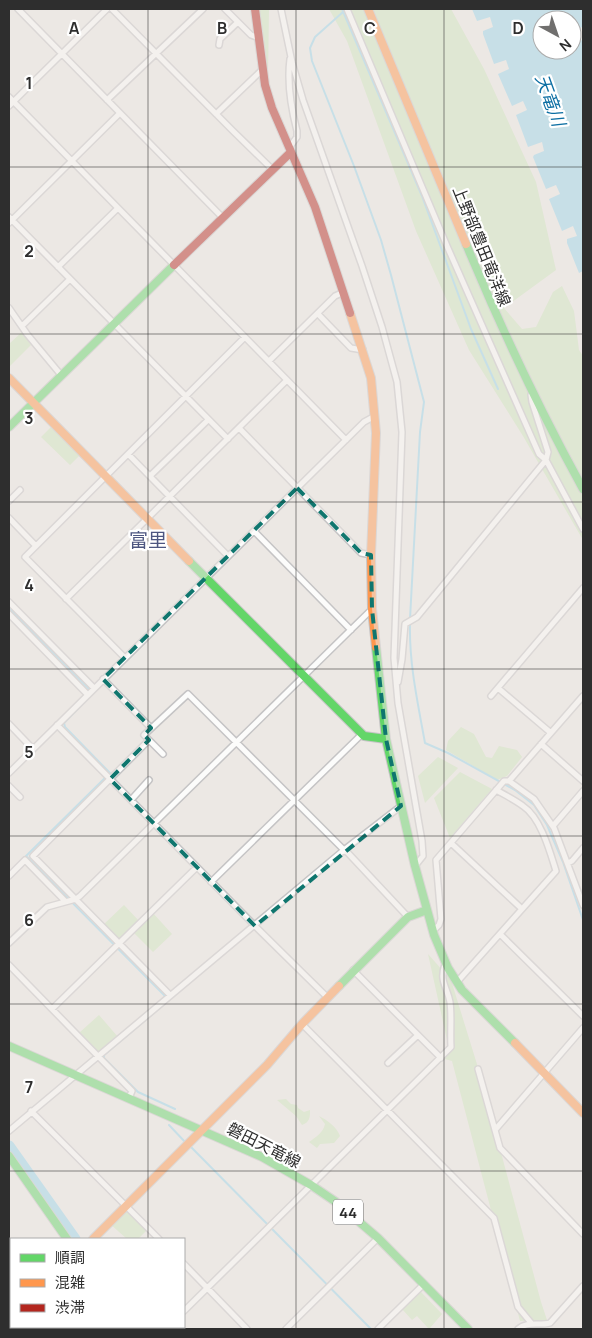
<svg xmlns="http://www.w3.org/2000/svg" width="592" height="1338" viewBox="0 0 592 1338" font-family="Manrope,'Noto Sans JP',sans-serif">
<rect width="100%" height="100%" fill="#ece8e4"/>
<path fill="#cee6be" d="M257 9H269L268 76Z
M329 9H451L484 69 536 182 556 270 504 308 522 329 536 327 553 292 562 286 574 311 579 350 583 356V540L523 436 469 350 416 231 347 41Z
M22 332 31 345 9 367V344Z
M54 424 82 453 70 465 41 437Z
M461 727 474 734 486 757 492 758 499 746 517 750 522 757 507 776 497 780 446 750 448 741Z
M438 757 458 768 425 803 418 776Z
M460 772 492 789 450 838 434 798Z
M124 905 140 922 152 912 172 934 153 952 132 931 119 943 102 926Z
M428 954 451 980 480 1074 541 1302 547 1320H545L520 1321 452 1061 441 1058 449 1049Z
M99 1015 118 1037 98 1054 79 1033Z
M286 1099 291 1104 297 1105 298 1108 304 1112 310 1110C310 1117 310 1122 302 1125L296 1116 277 1100Z
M319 1116C327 1120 337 1127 340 1136L334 1143 320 1144 317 1148 309 1142C316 1137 323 1133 325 1124Z
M127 1206 149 1228 138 1239H127L109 1223Z
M420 1291 442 1314 430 1328H428L417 1316 412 1320 402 1309Z"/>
<path fill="#99d6ec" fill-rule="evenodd" d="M472 9H583V28L581 27 578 34 583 43V271L579 273 567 243V239L577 236 573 226 562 231 549 199 560 194 556 185 546 189 533 157 534 155 544 151 542 142 528 147 516 115 527 110 523 101 512 106 498 74 509 69 506 60 494 64 483 34V31L493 27 490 17 477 21ZM542 20H572V50H542Z"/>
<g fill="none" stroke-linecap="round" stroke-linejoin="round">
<path stroke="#99d6ec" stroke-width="2" d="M342 9 422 196 471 329 498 389
M343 12 315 37 310 48 312 61 354 166 381 240 391 275 424 402 420 432 410 619
M9 608 90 690
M410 624C409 664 418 704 425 743L448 753 515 790 534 805 547 825 563 862 583 920
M92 694 64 723 65 727 110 773 26 856 169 1000 104 1055V1058L138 1092 175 1109
M169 1125 186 1143
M190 1146 371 1329"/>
<path stroke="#99d6ec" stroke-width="11" d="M9 1146 75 1239
M116 1327 117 1329"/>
<defs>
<path id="street" d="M18 9 223 218
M112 9 233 131 272 169
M225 9 251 35 259 38
M281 9 292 62 303 100 362 266 382 327 397 382 402 432 394 658 398 703 422 841 423 856 415 866
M347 9 447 246 539 454 546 460 583 529
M219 45 220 39 238 22
M9 97 346 440
M107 100 203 9
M9 106 107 9
M216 114 263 69
M289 148 297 137V131C291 108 287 82 290 59
M9 217 228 439
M9 223 120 113
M58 267 118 208
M9 308 27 334 61 375
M318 314 351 348 363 350
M22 326 70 279
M269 361 335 296 344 292
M239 428 361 553 371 555
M128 454 228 556
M150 476 208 420
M9 501 20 490
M9 518 36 546
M254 531 351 630
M66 599 287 380
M9 602 94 688
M9 614 88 695
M125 658 25 557 245 337
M103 679 151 728
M398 682 402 659 405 624 417 617 546 460 548 452 532 402 531 395
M498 688 551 733
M491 696 583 588
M9 724 33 749
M57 725 255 926 327 997
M149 740 33 856 170 995
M541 744 583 781
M163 754 144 735 188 694 344 850 348 853 408 917
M9 773 364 422 375 416
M509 781 534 799 554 828 583 905
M9 786 20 797
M131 800 149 780
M553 826 583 791
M451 843 522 909
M568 863 572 861 583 848
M9 876 25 860 65 901
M211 882 362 734
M433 931 439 925 441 919 436 860 504 781H509L583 696
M500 934 583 1016
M9 943 47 907 76 899 80 896 372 609
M9 965 132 1091 129 1098
M353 970 441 1058
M457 982 556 871C550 852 541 818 523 806 515 800 505 795 496 790
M52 1009 197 867
M302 1024 494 1218 518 1307 532 1324
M388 1063 418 1035
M478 1069 500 1148 583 1234
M31 1111 159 1239
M495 1130 583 1028
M9 1131 344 850 401 806
M184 1264 247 1329
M9 1292 11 1294
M184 1311 449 1049 451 1047C450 1032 452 1017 450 1002 447 986 439 982 445 964
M44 1327 46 1329
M120 1327V1329
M166 1329 168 1327
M286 1329 378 1238
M378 1329 424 1284
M518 1329C527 1321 539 1326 550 1323L583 1286"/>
<path id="fast" d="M466 244C501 328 539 409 583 489
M9 427 174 265
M189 561 364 736 386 739
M376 647 386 739 415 866 434 935 448 968 462 990 515 1043
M339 986 408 917 427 910
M9 1046 262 1157 311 1185 336 1202 378 1238 468 1329
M9 1156 67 1239
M9 1322 11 1320
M111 1327 112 1329"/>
<path id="slow" d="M368 9 466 244
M350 313 371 378 376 433 371 555 372 609 376 647
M9 378 189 561
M515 1043 583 1113
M93 1239 267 1065 302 1024 339 986"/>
<path id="jam" d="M255 9 265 85 272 108 315 207 350 313
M174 265 291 152"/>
</defs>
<use href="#street" stroke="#c5c4c5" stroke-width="8"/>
<use href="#fast" stroke="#c5c4c5" stroke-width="10"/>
<use href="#slow" stroke="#c5c4c5" stroke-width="10"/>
<use href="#jam" stroke="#c5c4c5" stroke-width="10"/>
<use href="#street" stroke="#fcfcfb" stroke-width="5"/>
<use href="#fast" stroke="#63d668" stroke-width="8"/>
<use href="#slow" stroke="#ff974d" stroke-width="8"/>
<use href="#jam" stroke="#b3261e" stroke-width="8"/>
</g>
<path d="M0 0H592V1338H0ZM297 488 361 553 371 555 372 609 386 739 401 806 255 926 110 779 149 740 144 735 151 728 103 679Z" fill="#ece8e4" fill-opacity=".55" fill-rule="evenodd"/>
<path fill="none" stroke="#0f766e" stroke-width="4" stroke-dasharray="10 6" stroke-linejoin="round" d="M297 488 361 553 371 555 372 609 386 739 401 806 255 926 110 779 149 740 144 735 151 728 103 679Z"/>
<path fill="none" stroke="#2e2e2e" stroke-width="1" stroke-opacity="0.55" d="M148 9V1239M296 9V1329M444 9V1329M9 167H583M9 334H583M9 502H583M9 669H583M9 836H583M9 1004H583M9 1171H583M148 1327V1329"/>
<g text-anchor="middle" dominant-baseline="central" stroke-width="4.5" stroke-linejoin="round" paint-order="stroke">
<rect fill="#fff" stroke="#6d6d6d" stroke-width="1" x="333" y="1199.5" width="30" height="25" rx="4"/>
<g font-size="15" font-weight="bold" fill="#2e2e2e">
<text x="348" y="1212">44</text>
</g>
<g font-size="16" fill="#2e2e2e" stroke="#fff">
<text transform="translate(482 246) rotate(68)">上野部豊田竜洋線</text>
<text transform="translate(264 1145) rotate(27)">磐田天竜線</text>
</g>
<g font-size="18" font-style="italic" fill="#0d6fa3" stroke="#fff">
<text transform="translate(551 100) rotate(70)">天竜川</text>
</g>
<g font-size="19" fill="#4d5680" stroke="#fff">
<text x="148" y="540">富里</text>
</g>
</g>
<g font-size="16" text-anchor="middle" font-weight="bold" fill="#2e2e2e" stroke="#fff" stroke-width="4.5" stroke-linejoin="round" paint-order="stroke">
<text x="74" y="34">A</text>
<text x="222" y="34">B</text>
<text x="370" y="34">C</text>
<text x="518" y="34">D</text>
<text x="29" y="89">1</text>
<text x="29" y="257">2</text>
<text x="29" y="424">3</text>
<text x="29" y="591">4</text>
<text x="29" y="758">5</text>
<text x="29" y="926">6</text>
<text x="29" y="1093">7</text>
</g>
<rect width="592" height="1338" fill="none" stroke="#2e2e2e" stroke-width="20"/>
<rect x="10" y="1238" width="175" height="90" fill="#ffffff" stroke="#ababab"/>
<rect x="20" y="1254" width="25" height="8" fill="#63d668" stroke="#ababab"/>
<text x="55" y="1263" font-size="15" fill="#2e2e2e">順調</text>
<rect x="20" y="1279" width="25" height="8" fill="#ff974d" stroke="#ababab"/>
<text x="55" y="1288" font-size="15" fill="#2e2e2e">混雑</text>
<rect x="20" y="1304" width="25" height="8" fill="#b3261e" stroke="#ababab"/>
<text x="55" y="1313" font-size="15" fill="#2e2e2e">渋滞</text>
<g transform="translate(557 35) rotate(140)"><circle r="24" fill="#ffffff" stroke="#ababab"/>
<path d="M0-4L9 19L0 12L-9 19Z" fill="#706f6e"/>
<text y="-8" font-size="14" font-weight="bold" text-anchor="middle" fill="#2e2e2e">N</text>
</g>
</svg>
